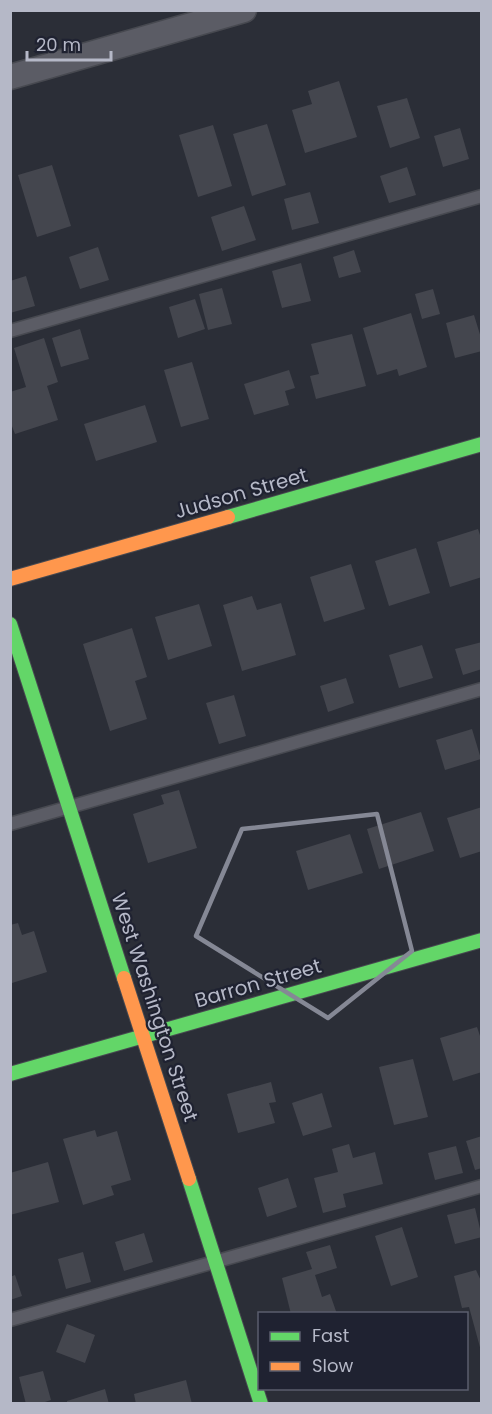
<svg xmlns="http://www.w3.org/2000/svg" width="492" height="1414" viewBox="0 0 492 1414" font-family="Poppins,sans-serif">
<rect width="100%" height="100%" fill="#2b2e37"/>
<path fill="#44464e" d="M339 81 357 137 305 153 292 110 312 104 308 91Z
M407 98 420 138 390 148 377 106Z
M267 124 286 185 252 196 233 134Z
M213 125 232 186 198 197 179 135Z
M460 128 469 159 443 167 434 136Z
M52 165 71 226 37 237 18 175Z
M407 167 416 195 389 203 380 176Z
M310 192 319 223 292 230 284 199Z
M244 206 256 240 222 251 211 217Z
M98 247 109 280 80 289 69 257Z
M354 250 361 272 339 278 333 257Z
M301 263 311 301 282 308 272 271Z
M26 276 35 306 10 313V281Z
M222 288 232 324 208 330 199 294Z
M433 289 440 314 422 319 415 294Z
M195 299 205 329 178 338 169 307Z
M411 313 427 367 399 376 397 369 377 375 363 328Z
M474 315 482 341V351L455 358 446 323Z
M80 329 89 359 61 367 52 338Z
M352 334 366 386 316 399 310 376 319 374 311 344Z
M44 338 58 382 47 386 58 420 15 434 10 421V392L26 387 14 348Z
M192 362 209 419 181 427 164 370Z
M289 370 295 388 285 391 289 405 254 415 244 384Z
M145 405 157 442 96 461 84 424Z
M478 529 482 541V577L450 587 437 542Z
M416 548 430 593 389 606 375 561Z
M351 564 365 609 324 622 310 577Z
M252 596 257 610 281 603 296 655 242 671 223 605Z
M199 604 212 646 168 660 155 617Z
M132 628 147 677 135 681 147 719 110 731 83 644Z
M482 642V669L463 675 455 649Z
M422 645 433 678 399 688 389 655Z
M346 678 354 703 328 712 320 686Z
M234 695 246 736 219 744 206 703Z
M472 729 481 759 445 770 436 740Z
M179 790 197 848 148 863 133 814 164 804 161 795Z
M482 807V851L460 858 447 818Z
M421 812 434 851 379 869 367 829Z
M350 834 363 873 308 890 296 851Z
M18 923 22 935 34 931 47 972 12 983 10 925Z
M477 1027 482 1042V1072L453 1081 440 1038Z
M413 1059 428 1117 394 1125 379 1067Z
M271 1082 276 1102 269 1103 275 1123 238 1133 227 1094Z
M322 1093 332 1127 303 1136 292 1103Z
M95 1130 97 1137 117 1131 131 1180 111 1186 114 1195 83 1205 63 1139Z
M482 1136V1168L475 1170 466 1141Z
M349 1144 353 1158 375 1152 383 1184 343 1194 346 1207 323 1213 314 1178 338 1172 332 1149Z
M456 1146 463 1173 435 1180 428 1153Z
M48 1162 59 1202 10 1215V1173Z
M288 1178 297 1207 267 1217 258 1188Z
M475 1208 482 1237 455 1244 447 1215Z
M402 1227 418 1277 391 1286 375 1236Z
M144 1233 153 1262 124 1271 115 1242Z
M330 1245 337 1268 315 1275 322 1297 330 1294 337 1314H291L282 1278 312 1269 306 1252Z
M83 1252 91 1282 66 1289 58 1259Z
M476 1270 482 1283 481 1351 469 1307 462 1308 454 1276Z
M15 1275 22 1296 10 1300V1277Z
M67 1324 95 1335 85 1363 56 1352Z
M43 1371 51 1400 39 1404H26L19 1377Z
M186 1380 192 1404H136L134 1394Z
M105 1389 109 1404H67V1401Z"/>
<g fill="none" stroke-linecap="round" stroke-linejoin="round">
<defs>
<path id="lane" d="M10 331 482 196
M10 824 482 689
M10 1320 482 1186"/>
<path id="street" d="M10 77 244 10"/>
<path id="fast" d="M228 517 482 444
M10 624 124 978
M10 1074 482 940
M189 1179 261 1404"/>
<path id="slow" d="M10 579 228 517
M124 978 189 1179"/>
</defs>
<use href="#lane" stroke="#474950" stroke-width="15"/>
<use href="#street" stroke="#474950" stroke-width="27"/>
<use href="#fast" stroke="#474950" stroke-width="16"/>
<use href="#slow" stroke="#474950" stroke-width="16"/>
<use href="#lane" stroke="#5b5c65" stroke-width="12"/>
<use href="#street" stroke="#5b5c65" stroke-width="24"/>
<use href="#fast" stroke="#63d668" stroke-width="14"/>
<use href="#slow" stroke="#ff974d" stroke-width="14"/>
</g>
<path fill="none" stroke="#858895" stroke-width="4.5" stroke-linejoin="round" d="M377 814 412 951 328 1018 196 936 242 829Z"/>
<g text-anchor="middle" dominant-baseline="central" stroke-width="4.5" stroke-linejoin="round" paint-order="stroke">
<g font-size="20" fill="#b5b8c7" stroke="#1f2231">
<text transform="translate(241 493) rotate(-16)">Judson Street</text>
<text transform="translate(258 983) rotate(-16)">Barron Street</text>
<text transform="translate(155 1007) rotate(72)">West Washington Street</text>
</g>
</g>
<rect width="492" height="1414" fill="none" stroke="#b5b8c7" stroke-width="24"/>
<rect x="258" y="1312" width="210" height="78" fill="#1f2231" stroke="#5b5e6d" stroke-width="1.5"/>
<rect x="270" y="1332" width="30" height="9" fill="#63d668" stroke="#5b5e6d" stroke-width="1.5"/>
<text x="312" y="1342" font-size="18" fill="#b5b8c7">Fast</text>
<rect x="270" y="1362" width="30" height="9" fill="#ff974d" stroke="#5b5e6d" stroke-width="1.5"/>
<text x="312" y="1372" font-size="18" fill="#b5b8c7">Slow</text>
<path d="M27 51v9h84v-9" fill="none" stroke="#b5b8c7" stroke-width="3"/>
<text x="36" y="51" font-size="18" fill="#b5b8c7" stroke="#1f2231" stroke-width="4.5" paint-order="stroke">20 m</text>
</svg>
